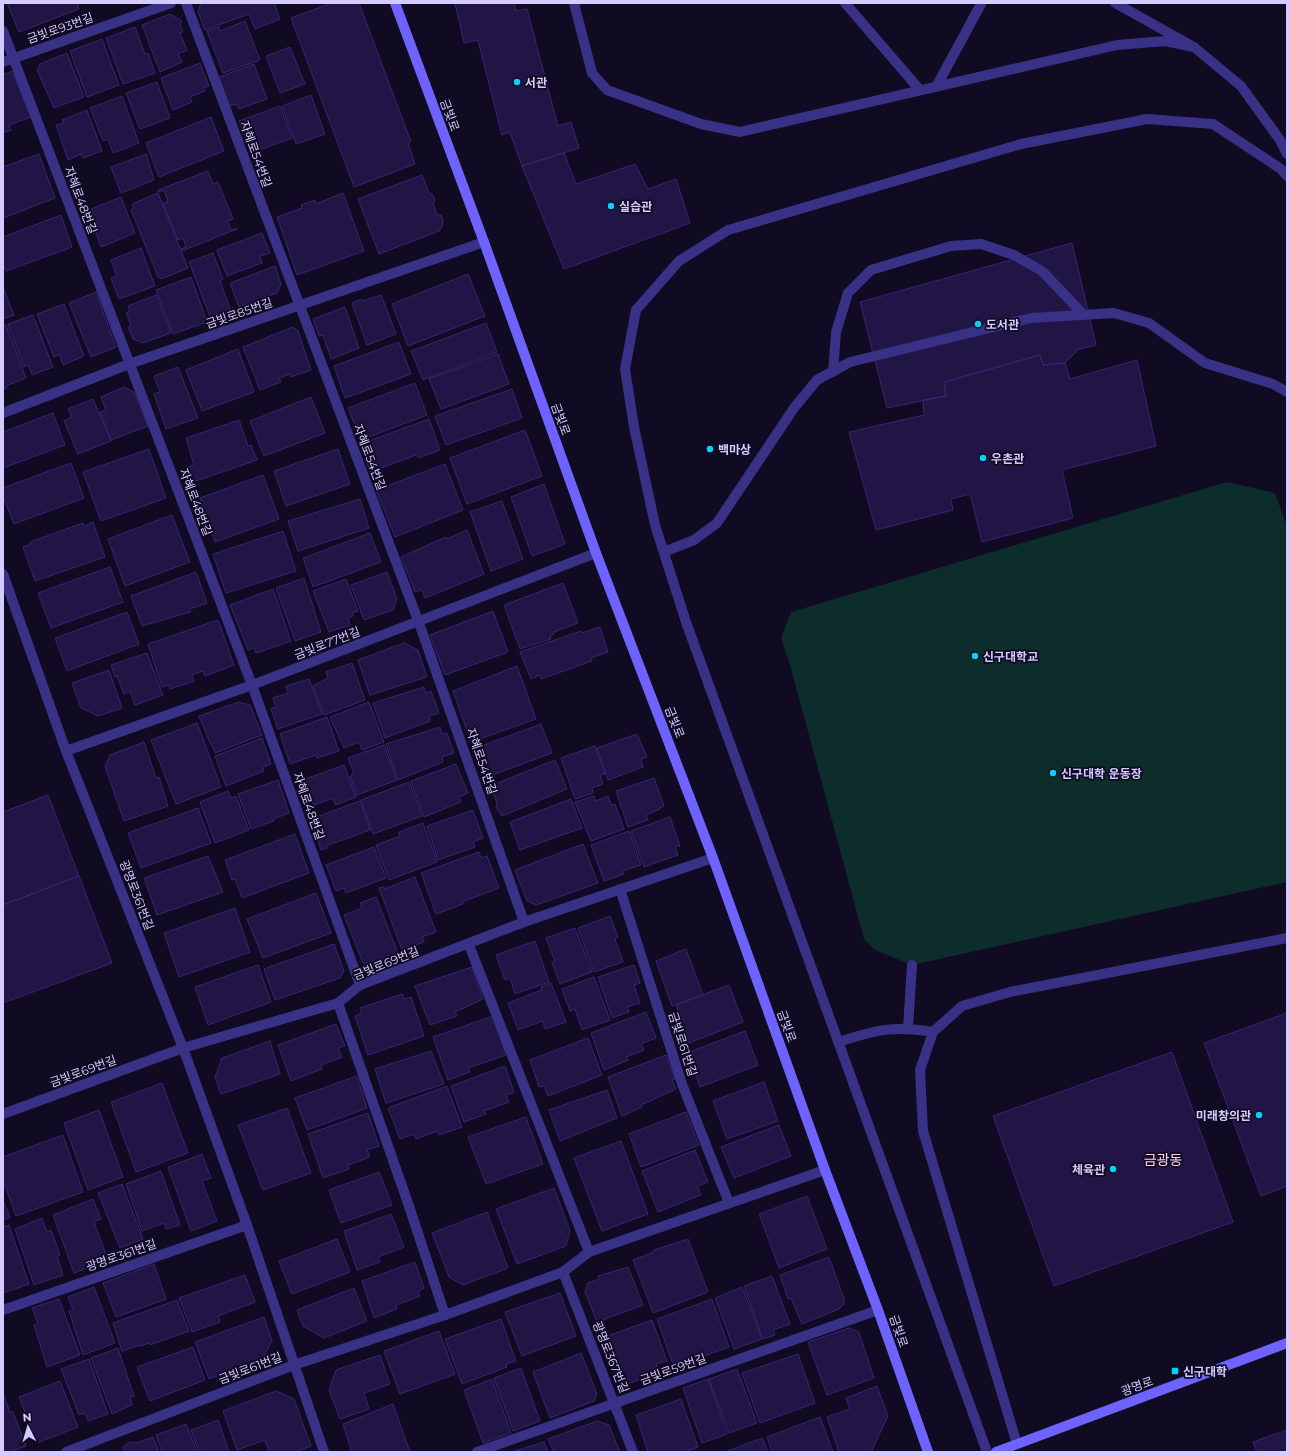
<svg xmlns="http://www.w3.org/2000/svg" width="1290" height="1455" viewBox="0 0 1290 1455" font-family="Montserrat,'Noto Sans KR',sans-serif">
<rect width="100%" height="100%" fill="#100b22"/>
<path fill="#0d2c2c" d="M1227 482 1275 493 1287 526V882L912 965 875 950 864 939 790 665 781 638 791 612Z"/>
<path fill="#211545" stroke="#382573" d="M7 3H77L79 9 19 32Z
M201 3H274L280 19 255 29 249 14 205 30 198 12Z
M332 3H359L411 142 408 143 415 164 354 187 291 18Z
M455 3H514L516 11 527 9 558 126 571 122 579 148 522 166 510 132 502 135 478 40 464 43Z
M170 14 182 21 180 24 183 32 180 33 187 50 178 54 182 62 160 72 142 25Z
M245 21 260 60 223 73 207 31 219 27 220 31Z
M135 27 145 54 148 53 155 73 123 84 106 38Z
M102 39 119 85 87 97 70 51Z
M290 47 305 84 280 93 266 56Z
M67 53 84 97 54 108 37 70 40 64Z
M200 63 209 86 203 88 205 91 190 97 192 102 173 110 161 78Z
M254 64 267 99 239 109 237 104 227 107 216 78Z
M12 71 31 117 9 125 11 130 3 133V75Z
M157 82 170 118 140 129 126 93Z
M311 95 325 134 296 144 282 106Z
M122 96 139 143 113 153 108 139 103 141 90 108Z
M280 106 292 138 251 153 239 121Z
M87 110 102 151 83 158 81 154 68 160 56 125 64 123 62 120Z
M211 117 224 151 159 177 146 143Z
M564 153 576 184 635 164 648 189 676 179 690 223 564 269 522 166Z
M39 154 55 198 3 218V167Z
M146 154 154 180 121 193 111 167Z
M208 171 213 184 218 182 233 219 227 221 231 230 236 228 237 229 182 251 181 249 186 247 183 238 178 240 163 203 168 202 164 190 159 192 158 190Z
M422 175 429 193 433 195 435 200 433 203 437 215H441L443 220 442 227 439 231 379 254 358 199Z
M158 193 188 268 161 279 160 277H158L131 210 134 208 132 204Z
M343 193 364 251 297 275 277 217 302 208 301 205 315 200 316 204Z
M121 197 135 233 101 247 94 227 98 226 91 209Z
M61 215 72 247 6 271 3 264V237Z
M262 233 270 253 260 256 262 263 227 276 217 250Z
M1072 243 1096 345 1079 349 1065 363 1043 365 1040 355 944 382 946 396 887 408 860 302Z
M141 248 155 286 119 299 111 278 117 276 111 260Z
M213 253 223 279 220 281 231 311 211 319 189 262Z
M275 266 281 284 277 293 239 307 230 283Z
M468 274 485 316 408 346 392 304Z
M191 277 207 322 173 334 156 290Z
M3 287 14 315 3 319Z
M96 292 116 347 91 357 69 303Z
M156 295 171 333 143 343 133 339 128 327 131 326 126 313 130 311 128 306Z
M381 295 396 334 367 345 352 303 362 299 363 301Z
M64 304 84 356 63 365 59 354 54 357 37 314Z
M345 307 359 348 331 359 323 335 319 336 313 319Z
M33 315 53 367 32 375 28 365 24 367 8 324Z
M486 323 497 352 423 380 411 351Z
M6 325 26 378 6 386 7 388 3 389V326Z
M293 327 298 331 311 370 291 377 290 374 279 378 281 382 260 390 243 347Z
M399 342 411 374 345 398 334 366Z
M238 349 254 392 202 411 186 370Z
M498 354 509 384 441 409 429 379Z
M1040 355 1043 365 1065 363 1070 379 1137 360 1156 446 1062 470 1073 518 982 542 970 494 951 499 953 510 876 530 849 432 924 415 923 400 946 396 944 382Z
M178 367 198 418 166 429 154 394 160 392 154 376Z
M415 383 427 415 361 440 348 408Z
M124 387 134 392 148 426 111 440 100 412 106 410 101 397Z
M512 389 522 418 446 445 435 416Z
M311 397 325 433 264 456 250 421Z
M93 399 111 441 78 454 64 421 72 417 68 409Z
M53 413 65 445 3 468V432Z
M429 419 440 450 418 458 416 455 370 472 361 444Z
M239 420 248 446 251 445 257 460 193 482 187 467 194 465 186 438Z
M525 430 542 476 467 504 450 458Z
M149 449 166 498 101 521 83 472Z
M338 449 350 484 286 506 274 471Z
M71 463 84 498 14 524 3 497V488Z
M445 464 463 510 395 537 376 490Z
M263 475 279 519 215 542 200 498Z
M544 484 565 544 532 556 511 497Z
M360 499 369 528 298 551 288 521Z
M502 501 523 559 491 571 470 512Z
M172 515 190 562 125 586 108 539Z
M93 522 105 557 35 581 23 547 31 544 30 542 83 523 84 526Z
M467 530 484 574 425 598 422 590 415 592 401 557 446 537 447 539Z
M283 531 296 571 226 593 213 554Z
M370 533 381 562 313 587 303 558Z
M110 567 123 602 51 628 38 593Z
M196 572 207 603 190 609V612L142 626 131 596Z
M387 572 397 599 393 610 364 620 351 585Z
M304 578 321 632 295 641 276 588Z
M346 579 358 611 352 613 353 616 348 618 350 625 329 632 313 591Z
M563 583 578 623 554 632V634L550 636 551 639 520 649 504 605Z
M273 589 291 641 256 653 254 648 248 650 230 605Z
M493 611 508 652 445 675 430 635Z
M127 612 139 644 67 671 55 638Z
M218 620 234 665 205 676 203 671 192 675 194 681 170 689 169 685 162 687 148 644Z
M600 627 608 652 591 658 592 661 541 679 540 675 531 679 520 652 581 631 582 633Z
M404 643 418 650 427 677 370 695 358 660Z
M147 653 163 695 135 705 130 691 124 694 117 676 115 677 111 665Z
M352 663 365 700 324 715 313 686 328 678 326 672Z
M517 666 536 719 471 742 453 691Z
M109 670 122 708 98 716 81 708 72 683Z
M309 679 322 714 278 729 271 709 276 707 273 698 288 693 286 686Z
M424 687 426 693 431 691 439 713 429 716 430 721 385 738 373 703Z
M239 702 250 705 262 735 215 753 212 745H211L199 716Z
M369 702 384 742 362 750 359 742 344 748 330 717Z
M327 717 339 751 317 758 316 755 290 764 280 734Z
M197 723 221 787 176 804 151 740Z
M541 724 552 753 487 777 476 748Z
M440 727 442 734 447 733 454 753 442 757 443 762 398 780 386 744Z
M637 734 647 757 641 759 643 767 608 780 597 748Z
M262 738 271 764 263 767 264 771 226 786 215 756Z
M144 742 156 778 159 777 168 806 124 821 105 766 110 755Z
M384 745 397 780 357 795 350 776 354 774 348 758Z
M595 746 605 774 600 775 603 784 592 788 593 793 575 799 561 758Z
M555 760 567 789 502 816 496 807 497 803 490 786Z
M456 764 468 793 459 797 461 802 424 817 411 781Z
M344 765 356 797 335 805 333 798 314 805 312 799 307 801 300 781Z
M654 778 664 806 659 808 660 809 646 815 648 820 628 827 616 791Z
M278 780 289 813 273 819 274 821 251 829 238 794Z
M409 782 422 816 373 834 361 800Z
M228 791 231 798 236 796 249 830 215 843 200 802Z
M48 795 79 876 3 905V812Z
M594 796 596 801 608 796 611 805 615 804 624 829 591 841 575 802Z
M571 799 582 828 520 850 510 822Z
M360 801 370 830 326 846 327 848 321 850 311 819Z
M198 808 211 843 141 868 128 833Z
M473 810 483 838 473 842 475 847 438 860 427 826Z
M670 817 680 846 675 847 678 855 644 867 631 831Z
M423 823 437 862 389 880 376 845 400 836 399 832Z
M629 831 641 865 623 871 624 874 604 881 591 845Z
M295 834 309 873 242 898 235 879 232 880 225 860Z
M583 844 598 883 536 905 527 901 515 870Z
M374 847 386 878 346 893 344 888 336 891 326 865Z
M479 852 481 858 487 856 499 888 462 902 463 904 436 914 421 873Z
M208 856 223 892 157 915 144 878Z
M79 876 112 963 3 1003V905Z
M415 877 436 932 422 937 424 942 402 950 379 888 384 887V889Z
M316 893 331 933 263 958 247 919Z
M376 897 400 958 375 968 363 963 344 915 362 908 360 903Z
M235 908 250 952 179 977 164 933Z
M610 916 618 937 615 939 623 962 594 972 578 928Z
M575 928 592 972 560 984 552 962 555 961 546 938Z
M535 941 549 982 515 994 510 978 505 980 496 955Z
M334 944 344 971 340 978 275 1000 264 969Z
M686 949 703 995 672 1006 656 961Z
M258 965 271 1002 208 1025 195 987Z
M634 965 640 983 634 985 640 1003 627 1007 629 1012 612 1018 598 977Z
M472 967 483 999 455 1012 457 1016 430 1025 415 986Z
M594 977 610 1020 582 1030 575 1009 570 1011 562 989Z
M551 983 566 1022 545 1029 543 1021 518 1030 508 1003 542 990 541 987Z
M729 985 743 1022 689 1043 676 1005Z
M402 994 404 999 411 997 424 1036 368 1055 355 1016 362 1013 360 1008Z
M646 1012 656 1038 641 1044 644 1050 626 1057 628 1060 604 1070 591 1033Z
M1287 1013V1186L1261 1196 1204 1043Z
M493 1016 506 1055 468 1068 470 1072 448 1080 433 1037Z
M336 1024 345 1046 338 1048 342 1057 321 1065 322 1069 291 1081 278 1045Z
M745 1031 758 1065 700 1087 689 1057 693 1055 692 1051Z
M588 1038 602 1075 548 1096 544 1086 539 1087 530 1060Z
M270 1041 280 1074 221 1094 215 1077 222 1058Z
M431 1051 444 1084 386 1103 375 1069Z
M1172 1052 1233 1222 1054 1286 993 1116Z
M666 1055 675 1079 672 1080 676 1089 641 1105 642 1107 622 1116 608 1077Z
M505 1066 514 1092 506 1095 509 1102 484 1111 486 1114 464 1122 451 1086Z
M357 1076 367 1108 307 1130 295 1098Z
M764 1082 778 1121 727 1139 713 1101Z
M162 1083 188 1153 136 1172 111 1102Z
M447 1086 462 1127 439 1135 437 1131 416 1139 414 1134 400 1139 388 1108Z
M607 1090 617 1118 560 1141 549 1110Z
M287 1108 311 1173 263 1190 238 1125Z
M99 1110 123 1177 88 1190 64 1123Z
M686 1112 699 1145 641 1167 629 1134Z
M368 1113 379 1146 367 1150 370 1157 348 1165 349 1169 323 1178 308 1134Z
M526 1117 543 1164 486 1184 468 1137Z
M779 1125 791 1156 734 1178 721 1147Z
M63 1135 83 1192 16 1216 3 1180V1157Z
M621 1141 648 1214 602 1231 574 1158Z
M695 1150 708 1182 697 1186 701 1195 658 1212 642 1171Z
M202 1154 211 1178 202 1181 217 1221 191 1231 168 1167Z
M161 1171 180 1225 166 1229 164 1223 142 1231 126 1184Z
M379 1172 392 1205 341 1223 329 1190Z
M122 1184 143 1239 120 1248 98 1193Z
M554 1188 570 1231 566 1246 517 1264 496 1209Z
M807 1196 827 1249 779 1268 759 1214Z
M93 1199 101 1219 94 1222 108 1260 74 1273 53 1215Z
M3 1200 10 1217 3 1220Z
M487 1212 508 1268 463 1285 449 1277 432 1233Z
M391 1214 404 1247 378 1257 380 1262 357 1270 344 1231Z
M42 1218 47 1232 51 1230 60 1255 57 1256 63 1275 34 1285 15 1229Z
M9 1225 29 1284 3 1293V1227Z
M337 1239 350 1272 292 1294 279 1261Z
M688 1239 708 1292 653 1313 633 1260 654 1252V1250Z
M829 1257 844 1299V1304L839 1309 802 1324 791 1298 788 1299 780 1275Z
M415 1262 424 1288 418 1291 420 1296 396 1305 397 1309 374 1318 362 1281Z
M154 1264 166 1299 116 1317 103 1283Z
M628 1267 643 1305 597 1322 585 1292 588 1283 599 1279 598 1276Z
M245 1275 255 1302 218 1316 220 1322 192 1332 179 1298Z
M772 1276 790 1324 773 1330 775 1335 763 1339 744 1286Z
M94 1287 115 1343 83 1355 69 1311 73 1310 68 1297Z
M742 1287 762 1339 734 1349 715 1298Z
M354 1288 367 1321 324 1338 303 1326 297 1310Z
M560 1293 576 1336 522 1356 505 1312Z
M59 1299 80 1355 47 1367 34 1325 38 1323 32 1308Z
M712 1299 729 1347 674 1367 657 1319Z
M177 1300 189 1331 150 1345 149 1343 140 1346V1345L122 1351 113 1323Z
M264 1317 272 1341 262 1360 209 1379 195 1342Z
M501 1319 516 1361 506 1364 507 1367 462 1384 445 1339Z
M652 1320 667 1361 656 1364 659 1372 620 1387 602 1338Z
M849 1328 859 1332 874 1378 827 1395 808 1342Z
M439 1331 455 1374 400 1394 384 1351Z
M193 1347 205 1380 150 1401 137 1367Z
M118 1348 134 1396 130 1397 132 1405 112 1414 91 1358Z
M581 1353 597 1394 594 1401 550 1418 533 1372Z
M798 1354 815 1403 760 1423 742 1373Z
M380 1355 390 1384 364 1393 369 1409 340 1419 329 1390 336 1370Z
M89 1359 108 1414 88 1421 85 1413 79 1415 61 1369Z
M521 1368 540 1421 513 1431 494 1378Z
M737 1369 757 1423 729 1433 709 1379Z
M492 1379 511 1433 483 1443 464 1390Z
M708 1379 727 1434 702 1443 683 1388Z
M60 1381 78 1427 37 1443 19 1397Z
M877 1386 888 1416 871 1452H839L827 1417 850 1409 846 1398Z
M276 1391 294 1399 311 1446 295 1452H269L265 1440 237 1450 223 1411Z
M3 1394 10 1412H13L26 1446 10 1452H3Z
M681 1399 698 1447 684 1452H648L636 1415Z
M393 1404 410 1452H349L351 1449 343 1424Z
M820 1417 833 1452H772L767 1437Z
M218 1420 229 1452H199L191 1430Z
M597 1421 609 1425 620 1452H554L548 1439Z
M186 1424 197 1452H162L156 1435Z
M1287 1430V1452H1257L1253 1442Z
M153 1437 159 1452H125L123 1447 130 1442 136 1443Z
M762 1438 768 1452H725Z
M544 1442 548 1452 515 1451Z"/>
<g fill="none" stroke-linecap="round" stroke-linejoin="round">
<path stroke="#383186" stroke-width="10" d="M186 3 419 623 524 922
M574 3 592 73 607 90 701 124 740 132 1117 45 1165 41 1194 47
M845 3 920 90
M1115 3 1194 47 1241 86 1280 140 1287 154
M3 31 252 685 360 985
M936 87 981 4
M833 372 836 332 848 293 871 270 951 246 981 244 1014 255 1042 271 1084 315
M664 552 694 540 717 523 794 408 817 380 850 362 1031 318 1114 313 1149 323 1205 363 1273 384 1287 392
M620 889 682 1084 729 1203
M469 945 589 1252
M338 1003 409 1206 445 1315
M908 1028 912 965
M838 1042C876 1030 894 1025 933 1032
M3 1310 247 1225
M1017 1444 923 1131 920 1070 933 1032 962 1006 1010 992 1287 938
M477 1452 878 1310
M987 1452 686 622 655 525 634 427 625 369 636 310 679 261 728 230 1021 144 1147 119 1213 124 1281 169 1287 176"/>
<path stroke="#383186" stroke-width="10" d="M3 62 171 3
M3 413 129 364 484 242
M3 574 66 751 183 1048 247 1225 324 1452
M66 751 252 685 596 553
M3 1114 183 1048 338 1003 360 985 524 922 713 858
M563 1272 633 1452
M66 1452 294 1365 445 1315 563 1272 589 1252 825 1170"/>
<path stroke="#6e63ff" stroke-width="10" d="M395 3 484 242 596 553 713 858 825 1170 878 1310 928 1452
M996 1452 1287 1343"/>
</g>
<g fill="#00d3f7" stroke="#100b22" stroke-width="1.5">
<circle cx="517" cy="82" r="4"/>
<circle cx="611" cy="206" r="4"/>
<circle cx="978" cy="324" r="4"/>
<circle cx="710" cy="449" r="4"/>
<circle cx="983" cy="458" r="4"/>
<circle cx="975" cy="656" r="4"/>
<circle cx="1053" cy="773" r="4"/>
<circle cx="1259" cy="1115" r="4"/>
<circle cx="1113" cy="1169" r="4"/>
<rect x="1171" y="1367" width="8" height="8" rx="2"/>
</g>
<g text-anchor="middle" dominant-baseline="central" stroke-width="3.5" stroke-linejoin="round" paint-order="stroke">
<g font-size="12" fill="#d4ccff" stroke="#100b22">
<text transform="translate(60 28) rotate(-19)">금빛로93번길</text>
<text transform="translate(450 115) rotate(70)">금빛로</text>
<text transform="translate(256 154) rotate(70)">자혜로54번길</text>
<text transform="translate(81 200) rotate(69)">자혜로48번길</text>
<text transform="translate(239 313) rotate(-19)">금빛로85번길</text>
<text transform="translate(561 419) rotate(70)">금빛로</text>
<text transform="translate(370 457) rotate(69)">자혜로54번길</text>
<text transform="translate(196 502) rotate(69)">자혜로48번길</text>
<text transform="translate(327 643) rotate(-21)">금빛로77번길</text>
<text transform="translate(675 722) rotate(69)">금빛로</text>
<text transform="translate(482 761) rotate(71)">자혜로54번길</text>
<text transform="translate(309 806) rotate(70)">자혜로48번길</text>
<text transform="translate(137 895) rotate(69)">광명로361번길</text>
<text transform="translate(386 963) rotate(-22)">금빛로69번길</text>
<text transform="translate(787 1026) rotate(70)">금빛로</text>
<text transform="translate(683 1044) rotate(72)">금빛로61번길</text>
<text transform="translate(83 1071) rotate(-20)">금빛로69번길</text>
<text transform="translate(121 1255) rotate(-19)">광명로361번길</text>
<text transform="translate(899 1331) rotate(71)">금빛로</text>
<text transform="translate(611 1357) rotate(68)">광명로367번길</text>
<text transform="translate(250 1368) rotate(-21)">금빛로61번길</text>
<text transform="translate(673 1369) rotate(-20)">금빛로59번길</text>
<text transform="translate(1137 1386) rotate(-20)">광명로</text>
</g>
<g font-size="12" font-weight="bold" fill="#d4ccff" stroke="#100b22" text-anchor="start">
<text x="525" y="82">서관</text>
<text x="619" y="206">실습관</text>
<text x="986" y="324">도서관</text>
<text x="718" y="449">백마상</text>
<text x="991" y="458">우촌관</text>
<text x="983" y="656">신구대학교</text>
<text x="1061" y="773">신구대학 운동장</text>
<text x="1251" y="1115" text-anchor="end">미래창의관</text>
<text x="1105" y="1169" text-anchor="end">체육관</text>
<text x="1183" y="1371">신구대학</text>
</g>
<g font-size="14" fill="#ffceeb" stroke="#100b22">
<text x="1163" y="1160">금광동</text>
</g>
</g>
<rect width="1290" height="1455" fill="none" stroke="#d4ccff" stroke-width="8"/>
<g transform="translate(28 1427) rotate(355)" stroke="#100b22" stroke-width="3" paint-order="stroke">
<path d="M0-3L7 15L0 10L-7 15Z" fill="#d4ccff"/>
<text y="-6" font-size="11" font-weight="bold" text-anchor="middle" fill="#d4ccff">N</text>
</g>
</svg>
